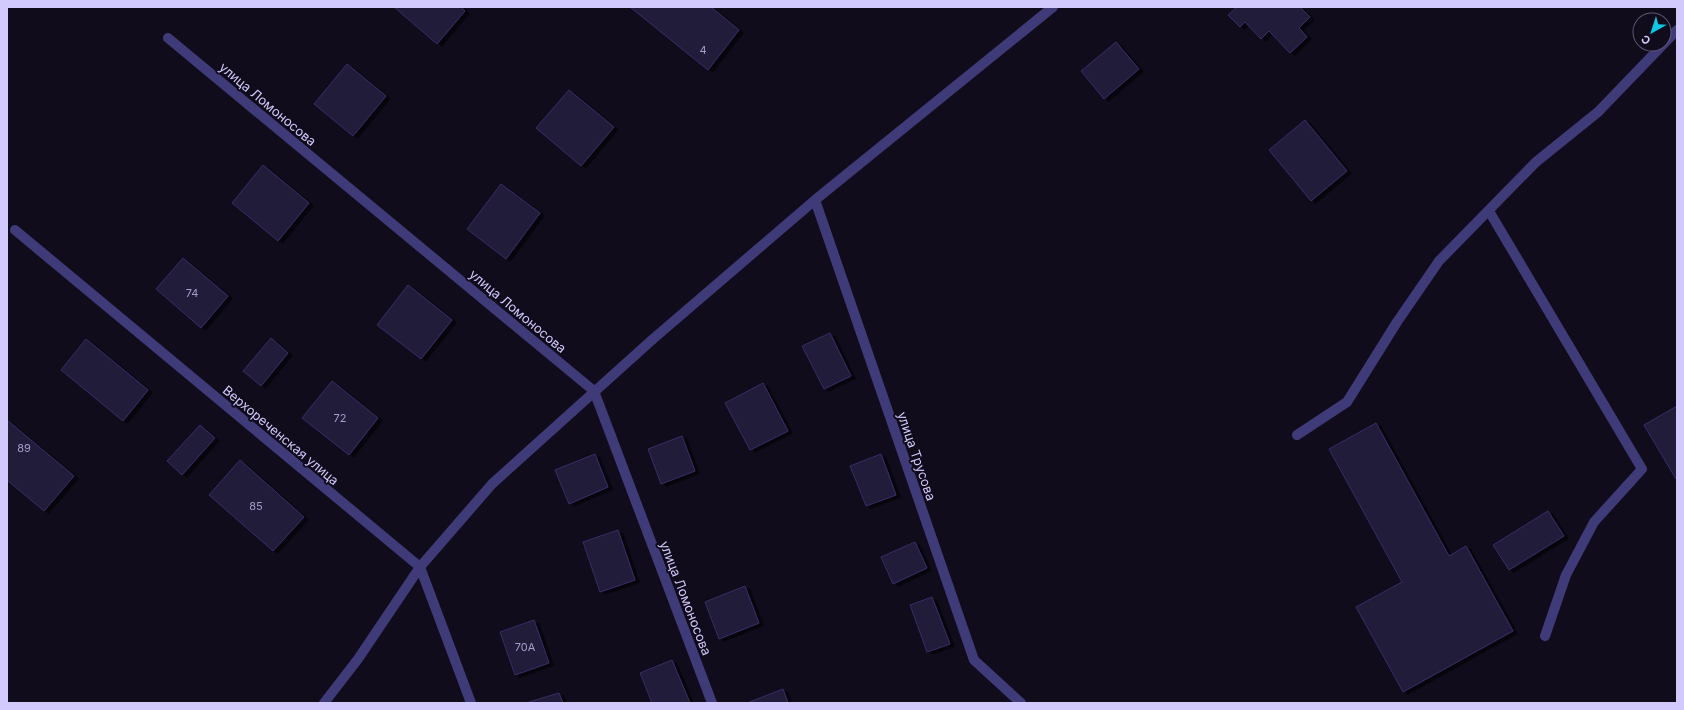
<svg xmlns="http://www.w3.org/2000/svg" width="1684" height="710" viewBox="0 0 1684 710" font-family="Inter,sans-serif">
<defs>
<filter id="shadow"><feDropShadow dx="4.5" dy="2.5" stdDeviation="0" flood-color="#0009"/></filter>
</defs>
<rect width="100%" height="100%" fill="#100c1c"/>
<path fill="#221a3b" stroke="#3a2d66" filter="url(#shadow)" d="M394 7H461L465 11 437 44Z
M630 7H711L739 30 708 70Z
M1237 7H1300L1310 17 1299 28 1307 37 1290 53 1269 31 1261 39 1245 22 1240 27 1228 15Z
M1116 42 1139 69 1104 99 1081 71Z
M347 64 386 96 353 136 314 104Z
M569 90 614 127 581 166 536 128Z
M1305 120 1347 171 1311 201 1269 150Z
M263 165 309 203 278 241 232 203Z
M501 184 540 213 506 259 467 229Z
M183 258 228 296 201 328 156 289Z
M408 285 452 320 421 359 377 325Z
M830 333 851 376 824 389 802 346Z
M271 338 288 353 261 386 243 371Z
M86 339 148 390 123 421 61 370Z
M332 381 378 418 349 455 302 418Z
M763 383 788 431 750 450 725 403Z
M1677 406V479H1676L1644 425Z
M7 420 74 476 44 511 7 480Z
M1376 423 1449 556 1466 546 1513 631 1403 692 1356 607 1402 582 1329 449Z
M200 425 215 438 182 475 167 461Z
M682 436 695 471 661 484 648 449Z
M595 454 608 487 569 504 555 470Z
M881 454 896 495 866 506 850 466Z
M240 460 304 517 273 551 209 495Z
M1548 511 1564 536 1509 570 1493 545Z
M618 530 635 580 600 592 583 542Z
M915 542 927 568 893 584 881 557Z
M745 586 759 623 719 639 705 602Z
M932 597 950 644 927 652 910 605Z
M534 620 549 663 515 675 500 632Z
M672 660 690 703H652L640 673Z
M783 689 788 703H747Z
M559 693 563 703H529V702Z"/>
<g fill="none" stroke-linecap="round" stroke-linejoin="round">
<path stroke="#3f3a78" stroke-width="10" d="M1489 211 1642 469 1594 522 1566 575 1545 636"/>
<path stroke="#3f3a78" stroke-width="10" d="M168 38 594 391 712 703
M815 200 974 660 1021 703
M15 230 420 567 471 703
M1297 435 1347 402 1397 322 1439 261 1536 162 1598 112 1677 30
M324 703 358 659 420 567 492 484 653 339 815 200 1053 7"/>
</g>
<g text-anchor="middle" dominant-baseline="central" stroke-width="4" stroke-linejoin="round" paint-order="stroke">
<g font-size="11" fill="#a69ecc">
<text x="703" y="50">4</text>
<text x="192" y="293">74</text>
<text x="340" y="418">72</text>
<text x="24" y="448">89</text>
<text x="256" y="506">85</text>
<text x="525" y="647">70А</text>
</g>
<g font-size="13" fill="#d2cafc" stroke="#100c1c">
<text transform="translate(268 104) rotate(40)">улица Ломоносова</text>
<text transform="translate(518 311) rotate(40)">улица Ломоносова</text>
<text transform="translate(281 435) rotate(40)">Верхореченская улица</text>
<text transform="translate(917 456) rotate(71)">улица Трусова</text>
<text transform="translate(686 598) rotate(69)">улица Ломоносова</text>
</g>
</g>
<rect width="1684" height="710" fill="none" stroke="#d2cafc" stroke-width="16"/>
<g transform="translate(1652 32) rotate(219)"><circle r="19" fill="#100c1c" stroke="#5e5876"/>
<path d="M0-3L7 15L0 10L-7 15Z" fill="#0ec7e4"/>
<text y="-6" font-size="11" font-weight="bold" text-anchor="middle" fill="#d2cafc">С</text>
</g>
</svg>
